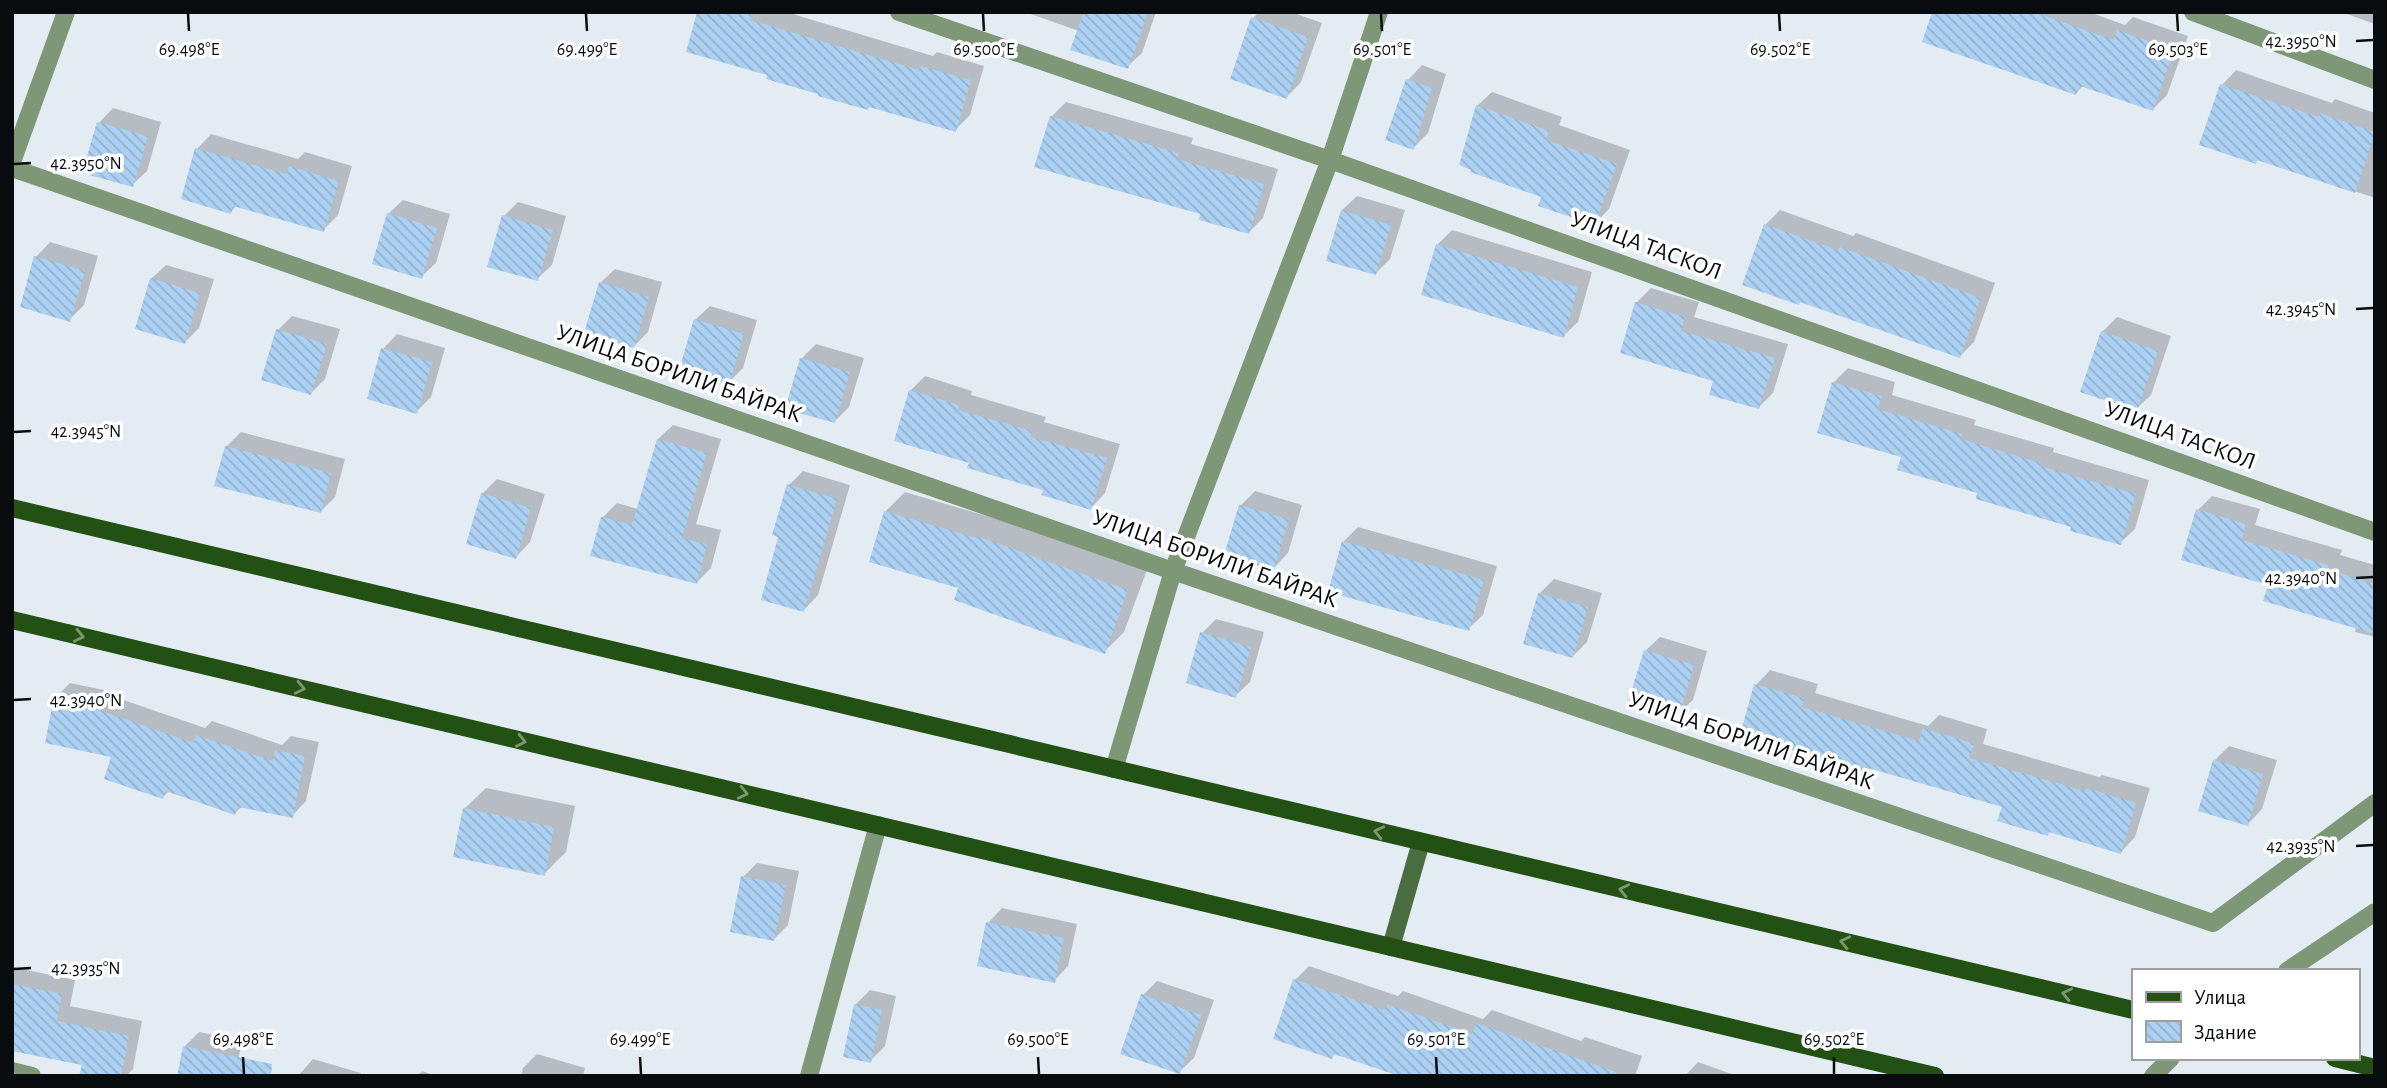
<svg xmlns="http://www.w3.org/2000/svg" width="2387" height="1088" viewBox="0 0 2387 1088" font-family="'Alegreya Sans',sans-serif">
<defs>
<pattern id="building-back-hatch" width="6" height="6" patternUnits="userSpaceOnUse" patternTransform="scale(1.75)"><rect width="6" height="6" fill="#abd0f2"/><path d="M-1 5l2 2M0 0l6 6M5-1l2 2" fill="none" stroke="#92b1ce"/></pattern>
</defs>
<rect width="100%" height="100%" fill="#e4ecf3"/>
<path fill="#0003" d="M699 12H786L933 56 937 52 984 66 970 115 955 130 770 74Z
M1025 12H1156L1142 53 1127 67 1079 31Z
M1259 12H1291L1322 23 1301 82 1287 97 1253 18Z
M1934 12H2089L2125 25 2133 17 2188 36 2167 95 2153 109 2084 85 2076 93Z
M2341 12H2375V24Z
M1422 65 1446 74 1428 133 1413 148 1408 80Z
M2236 70 2332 103 2335 99 2375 113V198L2259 159 2255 162 2201 144 2222 85Z
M1492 92 1562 117 1559 125 1630 150 1609 209 1595 223 1544 196 1477 106Z
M1066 102 1193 138 1191 144 1278 169 1263 218 1249 232 1203 212 1051 117Z
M113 108 161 122 147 171 132 185 99 123Z
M211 134 298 159 305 152 352 166 338 215 323 230 237 205 231 212 197 149Z
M1357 196 1405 210 1390 259 1376 273 1342 210Z
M403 200 450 214 436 263 421 277 388 214Z
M518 202 566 216 552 265 537 279 504 216Z
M1780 210 1853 236 1856 233 1995 283 1974 342 1960 356 1765 225Z
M1452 230 1592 272 1578 322 1563 336 1437 245Z
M50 242 98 256 84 305 69 320 36 257Z
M166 265 214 279 199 328 185 342 151 279Z
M615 269 662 282 648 332 634 346 600 283Z
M1651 288 1699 302 1694 317 1788 344 1773 393 1759 407 1716 380 1636 303Z
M710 306 757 320 743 368 728 383 695 320Z
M292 316 340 329 325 379 311 393 278 330Z
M2117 317 2171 336 2151 395 2136 409 2102 332Z
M397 334 445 348 431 397 416 412 383 349Z
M816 344 864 358 849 407 835 421 801 359Z
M1848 368 1895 382 1892 395 1976 420 1974 425 2054 448 2053 452 2149 480 2135 529 2120 543 1979 492 1903 456 1833 383Z
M925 376 972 391 971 395 1046 417 1044 422 1120 444 1105 493 1091 508 971 462 910 391Z
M673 425 721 439 696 524 721 530 711 568 697 582 602 518 617 503 638 509 658 439Z
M241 432 345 459 335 497 321 511 226 447Z
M803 471 850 485 818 595 804 610 780 536 789 485Z
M497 479 545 494 530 542 516 557 482 494Z
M1255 491 1302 505 1288 553 1274 568 1240 506Z
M905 492 997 519 1147 570 1124 632 1104 652 961 587 885 512Z
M2212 496 2260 509 2255 525 2342 550 2340 555 2375 565V637L2355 632 2356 626 2270 584 2198 510Z
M1358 527 1497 566 1483 615 1468 629 1330 591 1344 541Z
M1554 579 1602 593 1587 642 1573 656 1540 593Z
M1216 619 1264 632 1250 682 1235 696 1202 633Z
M1660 637 1707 651 1693 700 1678 714 1645 651Z
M1770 670 1818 684 1815 693 1928 726 1939 715 1987 729 1983 744 2099 777 2102 775 2150 788 2135 837 2121 852 2051 831 2047 834 2004 805 1871 767 1861 778 1815 755 1756 685Z
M70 683 104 690 103 693 205 728 212 721 282 745 291 736 319 742 306 801 292 816 242 806 235 813 169 791 163 797 113 756 56 697Z
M2229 746 2277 760 2262 809 2248 824 2214 761Z
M486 788 575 806 566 852 544 874 464 809Z
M757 863 799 871 788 925 774 939 743 877Z
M1002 908 1077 924 1068 966 1054 981 988 923Z
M1309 966 1398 996 1403 991 1483 1019 1492 1010 1581 1041 1585 1037 1642 1056 1635 1076H1440L1336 1053 1332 1057 1295 980Z
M12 967 75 980 70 1006 142 1021 133 1069 126 1076H81L84 1064 12 1049Z
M1157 981 1214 1000 1194 1058 1179 1072 1143 995Z
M870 990 896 996 885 1046 870 1061 855 1005Z
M199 1032 242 1041 235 1076 185 1046Z
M537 1054 585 1068 583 1076H521L523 1068Z
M313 1059 361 1073 360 1076H298Z
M1698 1062 1737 1076H1685Z
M422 1071 436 1076H417Z"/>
<path fill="url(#building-back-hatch)" d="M697 12H752L750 20 919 70 921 66 971 80 956 132 869 107 868 110 818 96V94L766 79 767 75 686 52Z
M1084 12H1148L1128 69 1070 50Z
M1932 12H2034L2114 40 2117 30 2174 50 2153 111 2080 86 2076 95 1922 42Z
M1251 17 1308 37 1287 99 1230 79Z
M1406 79 1432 88 1414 150 1385 140Z
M2220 84 2318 117 2319 113 2375 132 2355 193 2257 160 2256 164 2199 145Z
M1476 105 1549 131 1546 140 1617 164 1595 225 1538 206 1541 197 1470 172 1471 170 1459 165Z
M1050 116 1179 153 1177 159 1264 184 1249 234 1199 220 1200 214 1034 167Z
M97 122 148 136 133 187 82 173Z
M195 148 286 174 289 166 339 181 324 232 233 206 231 214 181 199Z
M1341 210 1391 225 1376 275 1326 261Z
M387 213 437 228 422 279 372 264Z
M502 215 553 230 538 281 487 267Z
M1764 224 1838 250 1840 247 1981 298 1960 358 1800 302 1799 305 1742 285Z
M1436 244 1578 287 1564 338 1421 295Z
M34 256 85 271 70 322 20 307Z
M150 278 200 293 185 344 135 329Z
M599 282 649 297 634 348 584 333Z
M1635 302 1685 317 1681 331 1775 358 1759 409 1709 395 1713 381 1620 353Z
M694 319 744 334 729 385 679 370Z
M276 329 327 344 311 395 261 380Z
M2101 331 2158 351 2137 411 2080 392Z
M381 348 432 362 417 414 367 399Z
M800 358 850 372 835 423 785 409Z
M1832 382 1882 396 1878 409 1962 434 1961 439 2041 463 2040 466 2136 494 2121 545 2070 531 2071 527 1976 499 1977 493 1897 470 1901 457 1817 433Z
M909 390 959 405 958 410 1032 431 1031 437 1107 458 1091 510 1041 495 1043 490 967 468 969 463 894 441Z
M657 439 707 453 682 538 707 544 697 584 590 556 601 517 632 525Z
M225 446 331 473 321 513 214 486Z
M787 484 837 499 804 612 761 600 778 537 772 535Z
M481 493 531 508 516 559 466 544Z
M1239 505 1289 519 1274 570 1224 555Z
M2196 509 2246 524 2242 540 2328 565 2327 569 2375 584V634L2263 601 2268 585 2181 560Z
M884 511 977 538V536L1128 590 1105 654 954 600 958 588 869 562Z
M1342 541 1484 580 1469 631 1328 592Z
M1538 593 1588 607 1573 658 1523 644Z
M1200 632 1251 647 1236 698 1186 683Z
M1644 650 1694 665 1679 716 1628 702Z
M1754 684 1804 698 1802 707 1919 741 1923 728 1974 744 1969 758 2085 791 2086 788 2136 803 2121 854 2049 832 2048 836 1997 821 2002 807 1865 767 1861 780 1811 765 1813 756 1740 735Z
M54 697 91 704 90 707 194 743 196 735 273 761 275 750 305 756 293 818 238 807 235 815 166 791 163 799 104 779 111 757 45 743Z
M2213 760 2263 774 2248 826 2198 811Z
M463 808 554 827 545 876 453 857Z
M741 876 786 885 774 941 730 932Z
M986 922 1064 938 1055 983 977 966Z
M1293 979 1385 1010 1387 1004 1472 1034 1476 1023 1616 1072 1615 1076H1399L1334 1054 1332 1059 1273 1039Z
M12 984 62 994 57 1021 129 1036 121 1076H79L82 1065 12 1051Z
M1141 994 1201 1015 1180 1074 1120 1054Z
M854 1004 882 1010 871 1063 843 1057Z
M183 1046 272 1064 271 1076H177Z"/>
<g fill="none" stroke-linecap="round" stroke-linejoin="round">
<path stroke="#7e9776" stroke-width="18" d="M899 12 1330 160 2375 532
M2193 12 2375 80
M12 162 66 12
M12 168 1173 571 2213 923 2375 803
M1114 769 1173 571 1330 160 1379 12
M2287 971 2375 912
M12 1071 32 1076
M809 1076 878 825"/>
<path stroke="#7e9776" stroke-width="18" d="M2153 1076 2171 1058"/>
<path stroke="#4a6e3f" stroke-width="18" d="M1391 947 1421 842"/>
<path stroke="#235113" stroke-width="18" d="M12 508 2133 1010
M12 620 1935 1076
M2335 1058 2375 1068"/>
</g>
<defs><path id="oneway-chevron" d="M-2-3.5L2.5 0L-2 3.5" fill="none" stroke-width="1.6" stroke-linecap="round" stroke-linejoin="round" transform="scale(1.75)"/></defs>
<g stroke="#7b9771">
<use href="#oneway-chevron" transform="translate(79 636) rotate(13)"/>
<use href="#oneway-chevron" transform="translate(300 688) rotate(13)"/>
<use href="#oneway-chevron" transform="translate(521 741) rotate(13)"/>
<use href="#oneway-chevron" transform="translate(743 793) rotate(13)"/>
<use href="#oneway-chevron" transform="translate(1379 832) rotate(-167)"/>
<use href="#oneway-chevron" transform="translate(1624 890) rotate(-167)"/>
<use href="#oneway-chevron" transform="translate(1845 942) rotate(-167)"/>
<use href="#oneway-chevron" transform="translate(2067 994) rotate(-167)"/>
</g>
<path fill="none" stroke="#090c0e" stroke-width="2.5" d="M188 14 189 31M586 14 587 31M983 14 984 31M1381 14 1382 31M1779 14 1780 31M2177 14 2178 31M2356 41 2373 40M14 164 31 163M2356 309 2373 308M14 432 31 431M2356 578 2373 577M14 700 31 699M2356 846 2373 845M14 969 31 968M243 1057 244 1074M640 1057 641 1074M1038 1057 1039 1074M1436 1057 1437 1074M1834 1057V1074"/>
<g text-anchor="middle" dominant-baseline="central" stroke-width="7" stroke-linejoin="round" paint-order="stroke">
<g font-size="24" fill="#090c0e" stroke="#fff">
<text transform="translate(1646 246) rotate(20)">УЛИЦА ТАСКОЛ</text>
<text transform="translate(679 374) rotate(19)">УЛИЦА БОРИЛИ БАЙРАК</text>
<text transform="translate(2180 436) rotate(20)">УЛИЦА ТАСКОЛ</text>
<text transform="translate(1215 559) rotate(19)">УЛИЦА БОРИЛИ БАЙРАК</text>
<text transform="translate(1751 741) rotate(19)">УЛИЦА БОРИЛИ БАЙРАК</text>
</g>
</g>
<g font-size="18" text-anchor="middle" fill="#090c0e" stroke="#fff" stroke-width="7" stroke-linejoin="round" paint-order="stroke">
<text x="2301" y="47">42.3950°N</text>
<text x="189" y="55">69.498°E</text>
<text x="587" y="55">69.499°E</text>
<text x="984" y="55">69.500°E</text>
<text x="1382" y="55">69.501°E</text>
<text x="1780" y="55">69.502°E</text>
<text x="2178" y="55">69.503°E</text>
<text x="86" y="169">42.3950°N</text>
<text x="2301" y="315">42.3945°N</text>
<text x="86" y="437">42.3945°N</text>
<text x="2301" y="584">42.3940°N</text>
<text x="86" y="706">42.3940°N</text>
<text x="2301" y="852">42.3935°N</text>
<text x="86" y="974">42.3935°N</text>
<text x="243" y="1045">69.498°E</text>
<text x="640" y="1045">69.499°E</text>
<text x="1038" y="1045">69.500°E</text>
<text x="1436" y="1045">69.501°E</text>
<text x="1834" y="1045">69.502°E</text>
</g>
<rect width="2387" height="1088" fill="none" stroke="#090c0e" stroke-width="28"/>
<rect x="2132" y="969" width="228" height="91" fill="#ffffff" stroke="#9d9e9f" stroke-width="2"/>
<rect x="2146" y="992" width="35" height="10" fill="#235113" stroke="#9d9e9f" stroke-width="2"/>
<text x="2194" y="1004" font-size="21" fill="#090c0e">Улица</text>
<rect x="2146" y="1021" width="35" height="21" fill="url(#building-back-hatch)" stroke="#9d9e9f" stroke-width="2"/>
<text x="2194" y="1039" font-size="21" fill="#090c0e">Здание</text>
</svg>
